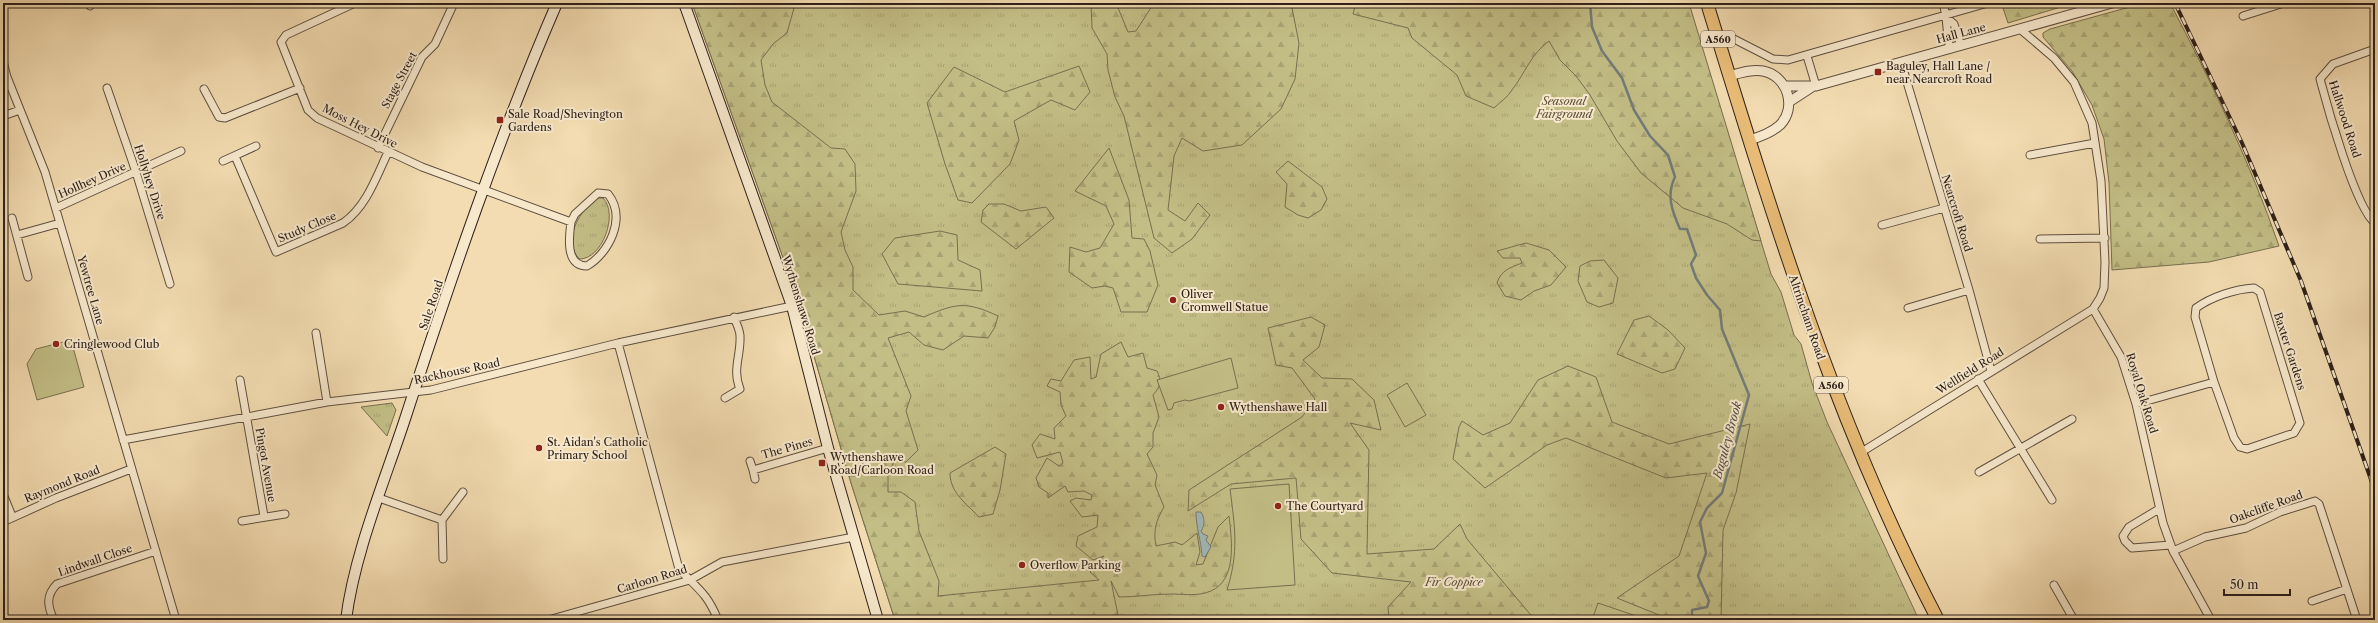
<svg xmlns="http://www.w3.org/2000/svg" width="2378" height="623" viewBox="0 0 2378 623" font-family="'Libre Caslon Text',serif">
<defs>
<pattern id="grass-tufts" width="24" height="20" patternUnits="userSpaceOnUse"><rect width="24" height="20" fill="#c3be86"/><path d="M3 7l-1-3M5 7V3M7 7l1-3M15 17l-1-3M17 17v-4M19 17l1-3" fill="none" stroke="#a8a373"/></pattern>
<pattern id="forest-firs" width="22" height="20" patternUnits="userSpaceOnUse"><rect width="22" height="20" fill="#c3be86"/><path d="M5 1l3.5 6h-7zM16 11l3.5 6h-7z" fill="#a8a373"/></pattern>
</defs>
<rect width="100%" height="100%" fill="#f3dcb1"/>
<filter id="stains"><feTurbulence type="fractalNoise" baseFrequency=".005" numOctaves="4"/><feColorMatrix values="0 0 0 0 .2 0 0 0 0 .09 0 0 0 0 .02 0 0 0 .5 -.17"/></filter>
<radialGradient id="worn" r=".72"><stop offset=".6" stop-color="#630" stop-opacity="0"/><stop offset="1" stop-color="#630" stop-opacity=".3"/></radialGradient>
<path fill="url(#grass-tufts)" stroke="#786f50" d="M692 3H1688L1771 274 1781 292 1794 335 1801 344 1812 383 1827 422 1919 620H895L851 483 796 294Z
M598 198H603C619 214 602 260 579 259 562 239 580 209 598 198Z
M392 403 396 410 387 436 361 407Z"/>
<path fill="url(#forest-firs)" stroke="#786f50" d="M692 3H792L794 8 787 33 773 44 761 60 765 85 772 102 831 148 845 149 855 164 856 191 841 232 845 250 853 267V290L879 315 905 311 924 317C956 303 966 301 998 316L995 327 988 338 964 336 943 350 924 345 909 332 888 338 911 396 906 411 918 450 906 462 894 461 888 476V492H901L915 502 919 531 939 581 938 596 1099 580 1090 572 1104 556 1093 560 1076 546 1078 536 1097 527 1098 515 1082 517 1070 501 1076 498 1091 500 1092 495 1084 491 1068 492 1065 486 1048 498V493L1039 487 1036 478 1047 458 1059 466 1063 463 1060 452 1037 458 1032 445 1040 434 1055 439 1054 428 1066 416 1061 405 1060 392 1047 386 1051 379 1061 381 1074 360 1090 357 1091 379 1096 377 1101 354 1121 342 1128 357 1143 353 1147 368 1157 371C1162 381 1161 386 1153 395L1159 417 1153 433V447L1147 454 1157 475 1155 485 1164 507C1156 521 1153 530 1156 546L1175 542 1182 545 1197 533 1200 552 1196 565 1203 564 1218 527 1229 516C1232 542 1238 585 1205 593 1193 596 1182 594 1171 594 1153 594 1137 597 1119 597L1111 581 1118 615 1057 620H895L851 483 796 294Z
M1094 3H1116L1128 32 1136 31 1154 3H1291L1299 43 1295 79 1281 109 1242 145 1203 151 1182 138 1174 156 1168 210 1185 221 1198 203 1210 215 1192 239 1172 253 1154 238 1124 116 1115 97 1108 70 1107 54 1092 28 1091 4Z
M1356 3H1689L1761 241 1752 240 1727 224 1683 208 1641 173 1617 141 1590 95 1576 76 1560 60 1549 41C1531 54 1525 73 1512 90 1508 97 1500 102 1494 108L1466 96 1457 75 1412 38 1408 28 1353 14Z
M2011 3H2074L2008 23 2002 5Z
M2144 3H2170C2211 81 2250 162 2279 246L2209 262 2112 270 2109 183 2104 139 2092 105 2072 71 2043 37V33L2050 29Z
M1079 66 1090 92 1075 110 1051 100 1014 121 1019 140 1010 164 972 203 958 200 945 164 927 103 954 67 1005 92Z
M1109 148 1129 200 1132 238 1144 239 1150 251 1158 285 1147 312H1121L1113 288 1105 286 1092 288 1069 272 1070 247 1086 252 1100 248 1114 224 1106 206 1075 191Z
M1288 161 1322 187 1327 199 1321 210 1308 218 1298 215 1285 207 1287 184 1276 172Z
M989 204H1004L1021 211 1046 207 1054 218 1016 249 981 222 983 210Z
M940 231 957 235 958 260 980 270 982 291 898 284 882 254 895 238Z
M1526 243 1549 250 1566 267 1551 285 1534 291 1521 300 1505 296 1497 283C1501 270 1510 268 1522 263L1520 258H1503L1497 251Z
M1604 260 1618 278 1613 303 1599 307 1587 302 1578 281 1580 266 1590 261Z
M1649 316 1668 330 1685 348 1675 369 1662 373 1617 354 1634 320Z
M1311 317 1325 325 1319 347 1303 360 1322 378 1352 379 1374 400 1381 430 1350 423 1369 450 1367 554 1434 549 1460 524 1467 539 1535 620H1389L1388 607 1411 582 1332 573 1301 539 1296 478 1231 484 1188 511 1189 490 1302 417 1315 399 1292 368 1276 365 1268 328Z
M1568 366 1596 377 1612 422 1669 444 1750 424 1736 493 1723 530 1721 620H1663L1664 617 1617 598 1679 556 1707 473 1666 478 1566 438 1547 445 1485 488 1453 459 1459 427 1462 421 1483 435 1510 423 1538 380Z
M995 447 1006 454 1000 490 993 514 979 517C966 503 950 493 950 473Z"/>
<path fill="#c3be86" stroke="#786f50" d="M71 340 84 387 37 400 27 364 36 349Z
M1231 358 1238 388 1189 401 1185 400 1174 403 1172 409 1168 410 1157 380Z
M1407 383 1426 415 1405 427 1387 395Z
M1289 484 1295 585 1227 590C1239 552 1235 528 1230 489Z
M1598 603 1648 620H1592Z"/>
<path fill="#a2b8b8" stroke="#737b79" d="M1196 512H1201C1205 519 1205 525 1201 531L1203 534 1208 536 1206 540 1211 547 1205 557 1202 556C1201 540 1196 528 1196 512Z"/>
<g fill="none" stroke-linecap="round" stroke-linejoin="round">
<path stroke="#737b79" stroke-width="2.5" d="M1590 3 1592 27 1602 51 1622 78 1634 110 1650 136 1668 155 1675 177C1666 195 1672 211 1680 229H1687L1696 255 1691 264 1696 278 1707 295 1720 310 1722 329 1749 395 1722 493 1707 508 1700 522 1706 553 1698 576 1709 601 1707 607 1692 610V620"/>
<defs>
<path id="minor" d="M89 3 90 6
M355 3 286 35 281 42 308 110 317 118 422 167 571 222C569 237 565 266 587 266 609 253 627 218 608 194L598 193 575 214 571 222
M1943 3C1948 19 1946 33 1950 49
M2243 16 2284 3
M1948 19 1954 24 1961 46
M1732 38 1773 59 1788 60 1988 3
M2375 49 2333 64 2320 79C2327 106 2356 209 2375 223
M1807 56 1816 86
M3 61 7 77 45 172 176 620
M1901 62 1969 290 1991 371
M107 88 136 172 170 284
M204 89 219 117 225 118 300 88
M3 116 20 110
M378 148 422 57 435 44 454 3
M2030 155 2095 143
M235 156 276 252 343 223C366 207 376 178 388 152
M223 161 256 146
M56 208 181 151
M12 218 28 277
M1882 225 1944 208
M17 235 60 223
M2040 239 2105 238
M2254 288 2260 292 2300 423 2294 433 2247 449 2240 447 2234 438 2214 382 2195 317 2196 308C2211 297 2235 289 2254 288Z
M1908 308 1969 290
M2093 309 2121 357 2136 404 2163 523 2173 551 2211 620
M316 333 327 402
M618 343 679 569C698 589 707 593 718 620
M1978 379 2052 500
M240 380 264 516
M725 398 740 389C732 369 741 356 740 336 740 330 736 323 734 317
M2136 404 2214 382
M123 440 327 402 431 390 618 343 792 306
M1860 453 2093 309 2100 298 2104 288 2105 262 2101 181 2092 123 2074 82 2054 58 2020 29
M750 461 753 470 828 448
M753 470 755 479
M1979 472 2072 419
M3 494 12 516
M379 498 442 520 443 559
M2159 509 2129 527 2123 536 2125 541 2132 548 2171 545
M442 520 463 492
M242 521 285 514
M3 522 56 498 131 469
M2173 551 2205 537 2246 528 2280 512 2315 501 2319 504 2357 620
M2054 585 2074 620
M2312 601 2347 589
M54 620C47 606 46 595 57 584L156 551
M548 620 690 580 722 562 854 537"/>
<path id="tertiary" d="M1729 76C1740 73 1752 69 1763 71 1788 76 1797 108 1780 125 1771 133 1760 137 1749 140
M1784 86H1816L2112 3
M1789 102 1812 87"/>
<path id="secondary" d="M684 3 792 306 828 448 878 620
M346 620C354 555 383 485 404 422 450 281 498 139 557 3"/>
<path id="trunk" d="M1707 3C1772 215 1835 423 1938 620"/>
</defs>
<use href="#minor" stroke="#5e4f40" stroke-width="9"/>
<use href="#tertiary" stroke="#5e4f40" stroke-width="11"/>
<use href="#secondary" stroke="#2d201a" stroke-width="12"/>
<use href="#trunk" stroke="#2d201a" stroke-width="14"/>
<use href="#minor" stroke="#f7e8cc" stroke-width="7"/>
<use href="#tertiary" stroke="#f7e8cc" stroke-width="9"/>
<use href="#secondary" stroke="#f7e8cc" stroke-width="10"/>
<use href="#trunk" stroke="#eabe78" stroke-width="12"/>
<defs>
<path id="rail" d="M2175 3 2242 143 2301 281 2375 491"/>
</defs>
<use href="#rail" stroke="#2d201a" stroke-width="4"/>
<use href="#rail" stroke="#f7e8cc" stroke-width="2.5" stroke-dasharray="8" stroke-linecap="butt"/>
</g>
<g fill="#8f2418" stroke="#f7e8cc" stroke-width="1.5">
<rect x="1874" y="68" width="8" height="8" rx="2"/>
<rect x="496" y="116" width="8" height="8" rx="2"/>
<circle cx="1173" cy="300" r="4"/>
<circle cx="56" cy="344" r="4"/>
<circle cx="1221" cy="407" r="4"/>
<circle cx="539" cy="448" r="4"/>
<rect x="818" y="459" width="8" height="8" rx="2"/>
<circle cx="1278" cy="506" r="4"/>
<circle cx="1022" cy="565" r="4"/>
</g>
<g text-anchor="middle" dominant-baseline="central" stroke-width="4" stroke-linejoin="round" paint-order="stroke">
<g fill="#f7e8cc" stroke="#6a5c4f" stroke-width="1">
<rect x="1701" y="31" width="34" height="16" rx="3"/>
<rect x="1814" y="377" width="34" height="16" rx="3"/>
</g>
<g font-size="10" font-weight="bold" fill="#2d201a">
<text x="1718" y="39">A560</text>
<text x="1831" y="385">A560</text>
</g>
<g font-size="11" fill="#2d201a" stroke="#f7e8cc">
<text transform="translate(1961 33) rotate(-15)">Hall Lane</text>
<text transform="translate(399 80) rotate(-62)">Stage Street</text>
<text transform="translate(2345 119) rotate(72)">Hallwood Road</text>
<text transform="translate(360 126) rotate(27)">Moss Hey Drive</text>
<text transform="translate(92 180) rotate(-24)">Hollhey Drive</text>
<text transform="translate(150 182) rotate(72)">Hollyhey Drive</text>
<text transform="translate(1957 213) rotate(73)">Nearcroft Road</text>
<text transform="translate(307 227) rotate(-23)">Study Close</text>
<text transform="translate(91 290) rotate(74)">Yewtree Lane</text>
<text transform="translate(431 305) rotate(-71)">Sale Road</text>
<text transform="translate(801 305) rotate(73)">Wythenshawe Road</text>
<text transform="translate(1807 317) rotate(71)">Altrincham Road</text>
<text transform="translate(2290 351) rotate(72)">Baxter Gardens</text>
<text transform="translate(457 371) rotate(-12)">Rackhouse Road</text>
<text transform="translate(1970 371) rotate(-32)">Wellfield Road</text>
<text transform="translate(2142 393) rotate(73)">Royal Oak Road</text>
<text transform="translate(787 448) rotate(-16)">The Pines</text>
<text transform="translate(266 465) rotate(80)">Pingot Avenue</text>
<text transform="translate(62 484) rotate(-22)">Raymond Road</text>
<text transform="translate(2266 507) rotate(-20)">Oakcliffe Road</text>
<text transform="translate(95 560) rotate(-19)">Lindwall Close</text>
<text transform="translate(652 579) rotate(-17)">Carloon Road</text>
</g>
<g font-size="11" fill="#2d201a" stroke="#f7e8cc" text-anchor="start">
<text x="1886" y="66">Baguley, Hall Lane /<tspan x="1886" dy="13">near Nearcroft Road</tspan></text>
<text x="508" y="114">Sale Road/Shevington<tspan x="508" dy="13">Gardens</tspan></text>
<text x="1181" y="294">Oliver<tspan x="1181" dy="13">Cromwell Statue</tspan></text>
<text x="64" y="344">Cringlewood Club</text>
<text x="1229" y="407">Wythenshawe Hall</text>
<text x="547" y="442">St. Aidan's Catholic<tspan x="547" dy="13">Primary School</tspan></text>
<text x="830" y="457">Wythenshawe<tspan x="830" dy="13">Road/Carloon Road</tspan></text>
<text x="1286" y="506">The Courtyard</text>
<text x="1030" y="565">Overflow Parking</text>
</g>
<g font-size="11" font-style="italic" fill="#5a4f3a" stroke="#f7e8cc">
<text x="1564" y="101">Seasonal<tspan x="1564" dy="13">Fairground</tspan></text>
<text x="1454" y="582">Fir Coppice</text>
</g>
<g font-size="12" font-style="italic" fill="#504e49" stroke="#f7e8cc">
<text transform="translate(1727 440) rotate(-75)">Baguley Brook</text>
</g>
</g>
<rect width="2378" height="623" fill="none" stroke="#f3dcb1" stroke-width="16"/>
<rect x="4" y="4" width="2370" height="615" fill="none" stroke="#2d201a" stroke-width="2"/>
<rect x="8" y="8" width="2362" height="607" fill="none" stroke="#2d201a"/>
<path d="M2224 589v6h66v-6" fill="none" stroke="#2d201a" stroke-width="2"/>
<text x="2230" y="589" font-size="12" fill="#2d201a" stroke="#f7e8cc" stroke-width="3" paint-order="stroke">50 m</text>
<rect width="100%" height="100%" filter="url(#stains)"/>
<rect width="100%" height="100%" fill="url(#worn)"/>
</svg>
